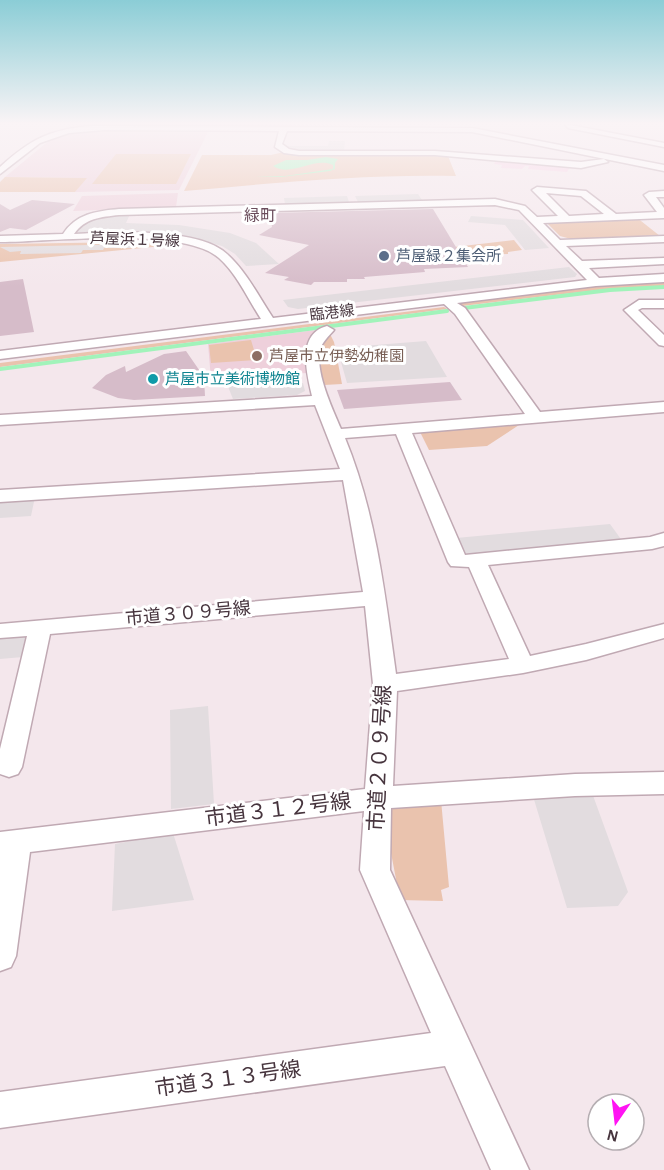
<svg xmlns="http://www.w3.org/2000/svg" width="664" height="1170" viewBox="0 0 664 1170" font-family="'Alegreya Sans','Noto Sans JP',sans-serif">
<rect width="100%" height="100%" fill="#f4e7ec"/>
<path fill="#f7d1e5" d="M496 161 530 163 570 167 567 172 528 169 529 166H525L522 169 501 168 502 165 494 164Z"/>
<path fill="#eed0db" d="M72 123H293V126H110L63 130Z
M107 130H209L179 190 75 192 86 178 5 177 51 139 69 134Z
M178 193 176 207 73 211 82 196Z
M316 330 306 346 305 366 307 373 211 379 208 344Z"/>
<path fill="#eac3ae" d="M288 151 448 156 456 176C365 174 275 183 184 191L202 155H271Z
M116 154H191L176 184H92Z
M5 177 87 178 75 192H0V182Z
M636 217 660 236 571 239 560 236 545 221Z
M514 240 522 250 508 252V254L423 256 437 249Z
M133 242 173 245 0 262V244Z
M664 283V286L607 289 462 306 458 303 603 285Z
M444 307 447 309 0 367V363Z
M330 334 334 342 342 384 324 385C319 364 314 351 330 334Z
M251 340 257 360 211 363 209 345Z
M519 425 487 446 429 450 420 432Z
M441 800 449 887 441 890 443 901 400 900 383 811Z"/>
<path fill="#e2dcdf" d="M329 141H345L344 151 297 150 286 146H328Z
M418 194 422 200 358 202 355 196Z
M347 196 349 202 285 204 284 198Z
M130 214 126 223 179 225 230 233 256 243 279 264 246 266 235 254 222 246 182 235 77 234 81 224 97 216Z
M471 216 523 220 549 248 525 250 505 225 468 222Z
M134 244 133 248H104L103 250H83L81 253 20 254 21 251 10 252 0 247Z
M569 267 577 274 575 277 298 309 288 307 283 300Z
M426 341 447 377 347 383 337 348Z
M287 379 289 384 303 383 305 391 297 395 233 399 227 384Z
M35 497 31 516 0 518V500Z
M610 524 623 542 466 557 456 538Z
M28 632 23 657 0 659V634Z
M208 706 214 804 171 809 170 710Z
M591 790 628 892 618 906 567 908 532 793Z
M173 833 194 900 112 911 115 844Z"/>
<path fill="#a1f3ba" d="M326 157 338 159 335 163V169L330 171 281 177H255L285 176 333 169V165C314 156 291 178 273 166L286 160H307Z"/>
<g fill="none" stroke-linecap="round" stroke-linejoin="round">
<path stroke="#a1f3ba" stroke-width="4" d="M464 308 610 290 664 287
M0 369 447 311"/>
</g>
<path fill="#d6bcc9" d="M32 200 75 204 26 230 10 228 0 232V204L10 210Z
M433 209 468 267 424 269 425 272 364 277 365 279H347V282H314L311 285 284 280 289 277 265 273 309 245 259 235 272 227 270 213Z
M23 279 34 332 0 336V282Z
M186 351 204 377 205 396 134 400 118 398 92 388 106 375 125 366 126 372 164 354Z
M450 382 462 400 344 409 337 390Z"/>
<g fill="none" stroke-linecap="round" stroke-linejoin="round">
<defs>
<path id="minor" d="M565 124 664 143V147L568 128Z
M92 126 472 128 664 165V171L472 132 287 131 282 144 289 149 299 151H435L581 162 604 159 608 162 581 168 435 155H299L284 153 275 147 279 131 104 130 69 133 40 143 0 174V167C31 139 50 129 92 126Z
M537 187 586 191 616 214 657 212 644 195 649 192 664 191V197H656L664 208V218L543 223 560 240 664 236V242L566 246 582 261 664 258V264L589 268 599 278 664 274V282L596 286 457 303 465 308 540 412 664 402V412L412 433 465 555 650 537 664 533V546L652 549 488 565 530 656 586 644 664 624V638L586 660 523 673 397 691 393 786 575 774 664 772V794L575 796 391 808 390 870 529 1170H491L445 1066 0 1128V1092L431 1033 360 870 364 811 30 852 16 956 11 967 0 971V832L365 789 373 684 365 606 50 634 22 767 18 774 9 777 0 774V749L27 636 0 638V624L363 592 343 480 0 502V490L340 469 315 405 0 425V415L312 396C307 375 296 334 327 326L334 330C329 336 322 342 320 350 315 372 332 408 341 429L525 414 455 314 444 304 0 359V351L261 319C248 299 237 274 219 258 183 226 49 242 0 242V236L63 234C76 214 96 211 119 209L495 199 525 206 537 217 558 216 532 190ZM546 193 581 196 604 214 569 216ZM495 205 519 210 587 280 273 318C259 297 246 271 227 254 198 227 112 232 74 234 85 218 101 217 119 215ZM396 434 448 562 451 566 469 567 509 659 396 674C385 594 376 513 345 438Z
M639 300H664V308H642L638 310 664 335V346L659 345 624 310Z"/>
</defs>
<use href="#minor" stroke="#c0a9b3" stroke-width="3"/>
<use href="#minor" fill="#fff" fill-rule="evenodd"/>
</g>
<linearGradient id="sky" x2="0" y2="1"><stop stop-color="#8bcdd6"/><stop offset="0.43" stop-color="#faf4f6"/><stop offset="1" stop-color="#faf4f6" stop-opacity="0"/></linearGradient>
<rect width="664" height="287" fill="url(#sky)"/>
<circle fill="#5c6f8a" stroke="#fff" stroke-width="2" cx="384" cy="256" r="6"/>
<circle fill="#8d6e63" stroke="#fff" stroke-width="2" cx="257" cy="356" r="6"/>
<circle fill="#0f9aa8" stroke="#fff" stroke-width="2" cx="153" cy="379" r="6"/>
<g text-anchor="middle" dominant-baseline="central" stroke-width="6" stroke-linejoin="round" paint-order="stroke">
<g font-size="15" fill="#47353e" stroke="#fff">
<text transform="translate(135 240) rotate(2)">芦屋浜１号線</text>
<text transform="translate(332 313) rotate(-7)">臨港線</text>
</g>
<g font-size="15" fill="#4e5e75" stroke="#fff" text-anchor="start">
<text x="396" y="256">芦屋緑２集会所</text>
</g>
<g font-size="15" fill="#785e54" stroke="#fff" text-anchor="start">
<text x="269" y="356">芦屋市立伊勢幼稚園</text>
</g>
<g font-size="15" fill="#0d838f" stroke="#fff" text-anchor="start">
<text x="165" y="379">芦屋市立美術博物館</text>
</g>
<g font-size="16" fill="#6a4c5b" stroke="#fff">
<text x="260" y="216">緑町</text>
</g>
<g font-size="18" fill="#47353e" stroke="#fff">
<text transform="translate(188 614) rotate(-5)">市道３０９号線</text>
</g>
<g font-size="21" fill="#47353e" stroke="#fff">
<text transform="translate(380 758) rotate(-87)">市道２０９号線</text>
<text transform="translate(278 810) rotate(-7)">市道３１２号線</text>
<text transform="translate(228 1079) rotate(-8)">市道３１３号線</text>
</g>
</g>
<g transform="translate(616 1122) rotate(194)"><circle r="28" fill="#ffffff" stroke="#b5aeb2" stroke-width="1.5"/>
<path d="M0-4.5L10 22L0 15L-10 22Z" fill="#ff13f3"/>
<text y="-9" font-size="16" font-weight="bold" text-anchor="middle" fill="#47353e">N</text>
</g>
</svg>
